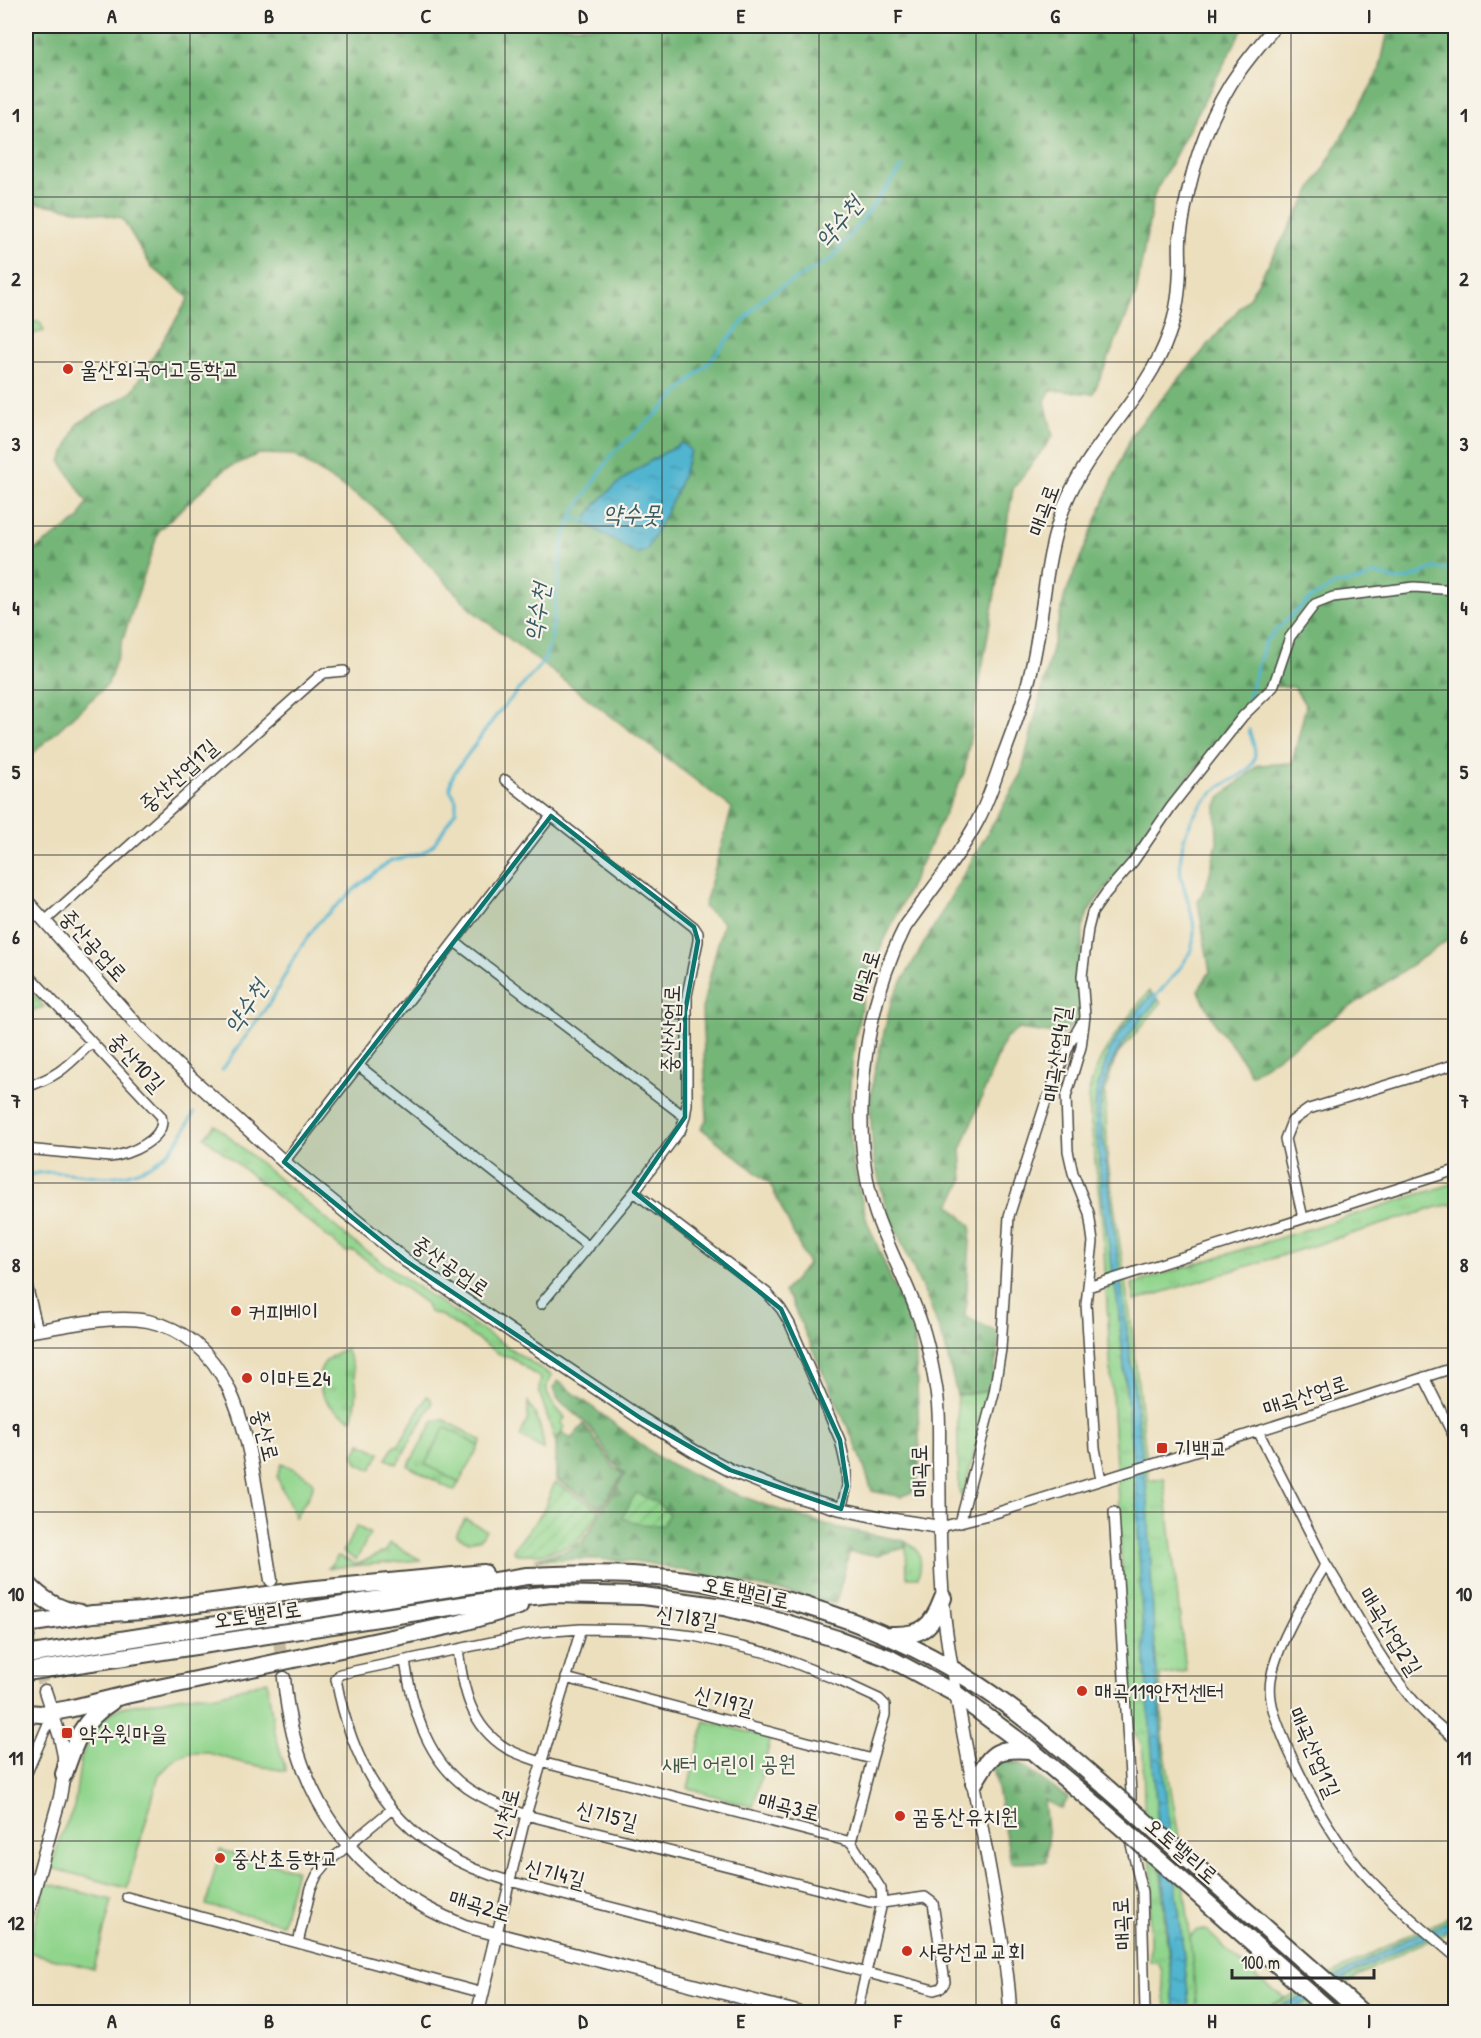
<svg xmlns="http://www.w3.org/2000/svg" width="1481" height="2038" viewBox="0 0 1481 2038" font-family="'Patrick Hand','Poor Story',sans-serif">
<defs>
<pattern id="grass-tufts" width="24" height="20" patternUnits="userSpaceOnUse" patternTransform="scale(1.5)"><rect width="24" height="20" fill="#91d58d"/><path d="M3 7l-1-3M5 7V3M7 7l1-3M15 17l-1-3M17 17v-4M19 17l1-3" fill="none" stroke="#7db77a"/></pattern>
<pattern id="forest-firs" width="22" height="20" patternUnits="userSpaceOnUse" patternTransform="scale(1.5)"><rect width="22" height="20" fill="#74b678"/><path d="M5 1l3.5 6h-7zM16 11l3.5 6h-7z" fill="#5f9463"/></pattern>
<pattern id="garden-furrows" width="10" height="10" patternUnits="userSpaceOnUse" patternTransform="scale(1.5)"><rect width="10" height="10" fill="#91d58d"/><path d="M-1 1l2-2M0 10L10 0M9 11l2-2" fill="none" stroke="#7db77a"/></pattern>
<pattern id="water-ripples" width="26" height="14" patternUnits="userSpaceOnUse" patternTransform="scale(1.5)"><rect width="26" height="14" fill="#51b5d0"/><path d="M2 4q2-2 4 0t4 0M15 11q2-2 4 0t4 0" fill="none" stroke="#4393a9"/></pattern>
</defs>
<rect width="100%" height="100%" fill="#f7f3e8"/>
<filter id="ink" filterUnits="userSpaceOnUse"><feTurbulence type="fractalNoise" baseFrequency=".0167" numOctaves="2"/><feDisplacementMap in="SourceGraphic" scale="12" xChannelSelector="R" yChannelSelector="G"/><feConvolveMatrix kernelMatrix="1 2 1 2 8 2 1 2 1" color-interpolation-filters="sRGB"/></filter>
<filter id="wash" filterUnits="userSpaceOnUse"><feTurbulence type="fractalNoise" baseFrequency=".008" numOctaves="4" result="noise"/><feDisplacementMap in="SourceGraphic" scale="24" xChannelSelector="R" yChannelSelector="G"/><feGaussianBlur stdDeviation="1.35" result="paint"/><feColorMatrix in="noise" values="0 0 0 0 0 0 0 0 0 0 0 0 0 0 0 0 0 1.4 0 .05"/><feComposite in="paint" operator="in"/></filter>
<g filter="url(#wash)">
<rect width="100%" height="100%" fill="#ecdfbd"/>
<path fill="url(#grass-tufts)" stroke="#5e805c" stroke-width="1.5" d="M26 322H40L44 331 26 336Z
M1149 991 1152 994 1121 1031 1109 1051 1096 1093 1095 1114 1103 1206 1118 1305 1137 1504 1142 1619 1165 1924 1175 2012H1167L1161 1968 1158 1962H1150V1902L1153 1886 1144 1801 1143 1753 1141 1743 1130 1728V1709L1134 1703 1127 1661 1103 1234 1088 1096C1097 1052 1122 1026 1149 991Z
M1158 999 1161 1003 1118 1054 1113 1065 1105 1092 1108 1163 1131 1321 1149 1481 1164 1478 1186 1671 1160 1675 1164 1747 1178 1831 1194 1969 1197 2012H1190L1164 1777 1153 1617 1148 1501 1100 1113C1103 1062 1127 1036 1158 999Z
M215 1125 352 1241 432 1297 552 1376C539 1392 554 1405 565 1418L561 1423 565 1427 562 1430 563 1432 555 1440 540 1394 539 1387 541 1379 511 1357 501 1355 442 1316 429 1312 425 1303 354 1251 346 1252 204 1137Z
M1455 1183V1204L1438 1207 1135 1301 1132 1284Z
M346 1349C357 1373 360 1394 352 1419 315 1406 303 1363 346 1349Z
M991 1391 962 1498 959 1492 957 1395Z
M427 1396 431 1399 432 1404 397 1464 386 1459 395 1445 398 1446Z
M528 1402C538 1417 543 1432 544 1450L520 1436 528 1419Z
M443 1419 482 1441 479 1446 445 1428 426 1464 459 1483 454 1491 408 1466 434 1421Z
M906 1542C921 1547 923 1563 918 1577H907Z
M390 1543 421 1560 328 1568 338 1556 356 1564C367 1561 375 1555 386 1551Z
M1455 1915V1919L1407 1939 1271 2012H1259L1406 1936Z
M1455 1926V1930L1409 1949 1360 1975 1309 2012H1290L1353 1973 1407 1946Z"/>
<path fill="url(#forest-firs)" stroke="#507052" stroke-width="1.5" d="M26 26H1244L1154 195 1136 294 1093 394 1051 390 1045 401 1053 436 1013 489 964 773 877 956 864 993 855 1038 850 1083 849 1123 853 1165 867 1221 915 1337 920 1457 917 1481 912 1492 901 1497 872 1491 860 1455 790 1299 784 1292 808 1264 770 1184 701 1128 707 1119 702 1009 723 922 704 907 732 808 474 612 373 506 294 455 259 454 225 469 159 530 108 684 29 757 26 753V556L79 519 87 502 61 462 77 424 132 392 189 298 151 266 122 218 26 201Z
M1389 26H1455V935L1251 1075 1237 1052 1217 1027 1198 990 1210 972 1198 902 1208 881 1217 843 1216 808 1221 797 1258 765 1292 763 1306 706 1294 687 1264 686 1173 796 1149 835 1093 904 1087 915 1083 928 1080 1015 1077 1022 1062 1035 1019 1029 1005 1038 961 1150 963 1180 950 1205 971 1226 965 1317 998 1332V1349L991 1391 957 1395 945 1345 929 1303 886 1208 873 1156 870 1104 874 1074 892 999 1021 775 1065 595 1132 434 1250 296 1379 72Z
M558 1381 662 1460 721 1488 773 1508 839 1528 905 1541V1548L878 1555 849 1553 836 1603 648 1563 597 1559H535L568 1550 581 1544 625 1474C607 1460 601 1438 585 1422 573 1410 557 1405 553 1388Z
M584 1424 614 1467 623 1474 601 1508 556 1479V1441L563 1432 571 1439Z
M1001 1759 1018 1763 1068 1798 1062 1809 1044 1800 1048 1841 1046 1862 1011 1863 993 1767Z"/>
<path fill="#91d58d" stroke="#5e805c" stroke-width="1.5" d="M26 986 44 1007 26 1012Z
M445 1427 479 1446 459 1483 425 1464Z
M361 1443 380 1453 371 1470 357 1463 354 1455Z
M282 1463C323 1484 319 1480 295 1517L277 1477Z
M465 1519 486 1530 481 1538 469 1542 456 1535Z
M357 1526 370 1534 356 1560 343 1552Z
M267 1681 274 1729 286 1771 243 1763 209 1753H190L176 1758 159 1775 127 1888 51 1868 61 1835 74 1807 81 1758 89 1738 99 1720 122 1707 197 1694 217 1695Z
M705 1721 771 1738 753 1807 688 1788Z
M220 1850 296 1870 282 1924 206 1905Z
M46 1883 112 1900 94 1969 28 1952Z
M1197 1930H1206L1260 1981 1285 1998 1259 2012H1197L1190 1937Z"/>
<path fill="url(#garden-furrows)" stroke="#5e805c" stroke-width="1.5" d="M555 1482 600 1510 577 1544 541 1554H516L513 1550 542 1513Z
M636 1493 656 1502 669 1514 663 1525 639 1524 622 1518Z"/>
<path fill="url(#water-ripples)" stroke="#3e707e" stroke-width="1.5" d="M682 443 691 451 676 493 647 550 637 554 585 523C597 491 652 459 682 443Z
M1152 994 1158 999C1127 1036 1103 1062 1100 1113L1148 1501 1153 1617 1164 1777 1190 2012H1175L1173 1999 1150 1726 1142 1619 1137 1504 1118 1305 1103 1206 1095 1114 1096 1093 1109 1051 1121 1031Z
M1455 1919V1926L1407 1946 1353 1973 1290 2012H1271L1407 1939Z"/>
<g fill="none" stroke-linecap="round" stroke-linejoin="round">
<path stroke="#51b5d0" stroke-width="3" d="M570 520H587
M1248 698 1265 642 1294 613 1310 599 1337 584 1363 580 1375 573 1396 580 1408 579 1434 568 1456 571
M1153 999C1166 984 1181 970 1190 952 1201 927 1186 900 1181 876 1179 861 1182 844 1187 830 1193 814 1206 797 1220 787 1231 780 1247 774 1253 762 1258 753 1252 740 1249 730
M222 1070 273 998 296 954 317 924 357 887 390 861 423 853 434 844 456 810V800L450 789 451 780 455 772 495 717 544 661 551 639 563 540 573 514 613 453 657 414 708 363 765 296 832 259 903 166
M26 1176C50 1168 70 1174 95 1176 120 1179 150 1171 168 1152 179 1142 187 1126 194 1113"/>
</g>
</g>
<g filter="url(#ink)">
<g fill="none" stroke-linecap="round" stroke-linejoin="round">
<path stroke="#c5bba0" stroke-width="12" stroke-dasharray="12 6" stroke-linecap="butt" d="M272 1587 284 1678
M28 1637 45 1691"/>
<defs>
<path id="street" d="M505 780 694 927 698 933V941L687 995V1104L685 1117 681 1129 634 1192 541 1304
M45 921 317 678 324 673 344 671
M455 942 685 1117
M26 972 161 1116C168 1139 128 1155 110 1157L26 1149
M359 1066 589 1247
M26 1087C59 1076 66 1067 91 1043
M284 1162 551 816
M634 1192 767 1293 781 1309 790 1324 840 1440 846 1467 847 1486 841 1509
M1303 1218 1285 1139 1292 1121 1309 1109 1456 1064
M26 1281 38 1330
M1088 1287 1456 1170
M1424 1377 1456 1441
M1258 1431 1326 1564C1307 1596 1277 1642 1271 1679 1267 1703 1279 1727 1288 1749 1310 1797 1336 1846 1374 1884 1399 1910 1428 1933 1456 1957
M1101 1480 1095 1448 1086 1304 1093 1242 1089 1213 1073 1173 1068 1151 1066 1097 1081 1047 1085 1016 1082 976 1088 929 1092 913 1106 893 1133 862 1171 807 1243 716 1273 687 1290 637 1315 604 1333 597 1414 587 1456 590
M1114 1512 1131 1793 1130 1840 1142 1892 1145 2012
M960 1523 994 1393 1001 1349 1009 1216 1046 1101 1070 1043 1081 1024
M940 1527 992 1514 1221 1443 1456 1367
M1326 1564C1353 1607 1376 1654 1408 1694 1422 1712 1439 1726 1456 1740
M458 1649C463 1688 470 1726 506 1748 516 1754 529 1758 541 1762L851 1842 881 1889 882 1903 857 2012
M405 1661C413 1711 428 1766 475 1793 491 1803 509 1809 526 1815L870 1902 882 1903 925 1897 933 1903 945 1982 941 1988 934 1990 509 1881C406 1852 355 1782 336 1679L340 1674 539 1632 581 1629 642 1630 694 1636 772 1654 840 1681 879 1699 885 1705V1715L872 1759 851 1842
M566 1678 872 1759
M26 1775 53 1712
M127 1897 483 1993
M497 1933 526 1815 581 1629
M298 1943 311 1888 317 1875 327 1863 392 1809
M537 2012 551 2008 569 2012"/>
<path id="secondary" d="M26 900 138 1026 177 1065 284 1162 406 1261 642 1419 694 1451 730 1470 789 1494 841 1509 888 1519 940 1527
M26 1332C63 1327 111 1314 148 1321 229 1338 246 1426 257 1495 262 1523 266 1552 271 1580
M26 1630 28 1637
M284 1678C294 1796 353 1882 465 1926L797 2012
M26 1919 60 1797 64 1774V1756L60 1737 45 1691
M478 2012 497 1933
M1010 2012C1009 1977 1002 1942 996 1907 981 1812 957 1718 945 1622 939 1568 940 1514 939 1460 939 1434 940 1408 935 1382 931 1359 926 1334 917 1312 905 1279 888 1248 876 1214 847 1128 864 1007 905 927 928 894 960 855 978 820 988 801 995 780 1002 759 1012 733 1022 706 1029 679 1045 620 1042 562 1065 504 1090 442 1147 398 1169 334 1178 310 1180 286 1180 261 1180 251 1179 241 1181 231 1188 181 1203 129 1230 85 1243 64 1260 45 1275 26"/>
<path id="highway" d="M26 1582C40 1598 58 1610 80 1613
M26 1624 93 1614 143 1611 306 1590 484 1573
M891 1635C923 1636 932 1627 943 1598
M26 1655 527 1576C562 1575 596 1573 631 1575 746 1581 870 1617 967 1678 1017 1709 1062 1749 1107 1788
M26 1672 489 1601 552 1594 643 1596 724 1607 773 1619 837 1639 889 1658 956 1694 1031 1750 1100 1808
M26 1713 41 1714 69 1709 126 1695 457 1624 519 1606
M64 1774C75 1742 81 1721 111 1702
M974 1783C992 1753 994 1747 1031 1750"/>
</defs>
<use href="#street" stroke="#484641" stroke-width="12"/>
<use href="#secondary" stroke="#484641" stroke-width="15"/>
<use href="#highway" stroke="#484641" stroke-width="20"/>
<use href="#street" stroke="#fff" stroke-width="9"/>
<use href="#secondary" stroke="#fff" stroke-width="12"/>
<use href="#highway" stroke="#fff" stroke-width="16"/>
<defs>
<path id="highway-bridge" d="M1107 1788 1361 2012
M1100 1808 1331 2012"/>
</defs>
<use href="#highway-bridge" stroke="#484641" stroke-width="20" stroke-linecap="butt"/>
<use href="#highway-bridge" stroke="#fff" stroke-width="16"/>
</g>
</g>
<path fill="#0f766e" fill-opacity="0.2" stroke="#0f766e" stroke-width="4.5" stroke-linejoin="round" d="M551 816 694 927 698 941 685 1012V1117L634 1192 781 1309 840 1440 847 1486 841 1509 730 1470 642 1419 406 1261 284 1162Z"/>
<path fill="none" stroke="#2b2b2b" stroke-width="1.5" stroke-opacity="0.55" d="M190 26V2012M347 26V2012M505 26V2012M662 26V2012M819 26V2012M976 26V2012M1134 26V2012M1291 26V2012M26 197H1456M26 362H1456M26 526H1456M26 690H1456M26 855H1456M26 1019H1456M26 1183H1456M26 1348H1456M26 1512H1456M26 1676H1456M26 1841H1456"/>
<g fill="#c8321e" stroke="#f7f3e8" stroke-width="2">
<circle cx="68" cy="369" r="6"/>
<circle cx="236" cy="1311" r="6"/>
<circle cx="247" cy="1378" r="6"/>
<rect x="1156" y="1442" width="12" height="12" rx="3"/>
<circle cx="1082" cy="1691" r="6"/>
<rect x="61" y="1727" width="12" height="12" rx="3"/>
<circle cx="900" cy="1816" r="6"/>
<circle cx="220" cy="1858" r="6"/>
<circle cx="907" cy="1951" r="6"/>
</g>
<g text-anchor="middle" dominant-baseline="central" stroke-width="4.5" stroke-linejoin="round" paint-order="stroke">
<g font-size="22" fill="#2b2b2b" stroke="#f7f3e8" text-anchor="start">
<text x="80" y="369">울산외국어고등학교</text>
<text x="248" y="1311">커피베이</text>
<text x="259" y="1378">이마트24</text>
<text x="1174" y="1448">기백교</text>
<text x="1094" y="1691">매곡119안전센터</text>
<text x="79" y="1733">약수윗마을</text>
<text x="912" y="1816">꿈동산유치원</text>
<text x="232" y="1858">중산초등학교</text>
<text x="919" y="1951">사랑선교교회</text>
</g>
<g font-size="22" fill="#2b2b2b" stroke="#f7f3e8">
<text transform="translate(1043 510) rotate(-70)">매곡로</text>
<text transform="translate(178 775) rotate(-42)">중산산업1길</text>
<text transform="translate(94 945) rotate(48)">중산공업로</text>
<text transform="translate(865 976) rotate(-73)">매곡로</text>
<text transform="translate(670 1029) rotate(-88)">중산산업로</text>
<text transform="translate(1056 1054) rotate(-82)">매곡산업4길</text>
<text transform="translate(137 1062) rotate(47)">중산10길</text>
<text transform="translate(451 1266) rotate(35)">중산공업로</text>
<text transform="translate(1305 1395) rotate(-18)">매곡산업로</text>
<text transform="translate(266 1435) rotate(76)">중산로</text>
<text transform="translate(919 1471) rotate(-91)">매곡로</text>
<text transform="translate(746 1592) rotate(12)">오토밸리로</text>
<text transform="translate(257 1614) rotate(-8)">오토밸리로</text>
<text transform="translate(687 1617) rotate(8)">신기8길</text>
<text transform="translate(1391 1631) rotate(58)">매곡산업2길</text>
<text transform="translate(724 1700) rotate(15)">신기9길</text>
<text transform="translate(1315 1752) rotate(66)">매곡산업1길</text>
<text transform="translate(789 1806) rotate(14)">매곡3로</text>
<text transform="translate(505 1814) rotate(-75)">신천로</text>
<text transform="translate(607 1815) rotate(14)">신기5길</text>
<text transform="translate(1182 1850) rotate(41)">오토밸리로</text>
<text transform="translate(555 1873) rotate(14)">신기4길</text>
<text transform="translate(480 1905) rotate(17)">매곡2로</text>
<text transform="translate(1121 1924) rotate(-93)">매곡로</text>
</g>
<g font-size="22" fill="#445644" stroke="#f7f3e8">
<text x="729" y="1763">새터 어린이 공원</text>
</g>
<g font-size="24" font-style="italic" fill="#385b65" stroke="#f7f3e8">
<text transform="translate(838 221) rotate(-50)">약수천</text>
<text x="632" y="513">약수못</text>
<text transform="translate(536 612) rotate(-81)">약수천</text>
<text transform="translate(245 1006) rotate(-57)">약수천</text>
</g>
</g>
<rect width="1481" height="2038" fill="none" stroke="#f7f3e8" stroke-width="66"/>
<path d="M1232 1969v9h142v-9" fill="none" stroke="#2b2b2b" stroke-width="3"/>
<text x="1241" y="1969" font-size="18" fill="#2b2b2b" stroke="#f7f3e8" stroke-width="4.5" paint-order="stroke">100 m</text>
<rect x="33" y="33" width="1415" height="1972" fill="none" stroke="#2b2b2b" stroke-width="2"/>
<g font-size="20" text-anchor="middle" font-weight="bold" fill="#2b2b2b">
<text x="112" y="23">A</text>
<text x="269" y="23">B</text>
<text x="426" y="23">C</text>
<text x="583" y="23">D</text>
<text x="741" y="23">E</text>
<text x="898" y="23">F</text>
<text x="1055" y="23">G</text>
<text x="1212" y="23">H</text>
<text x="1369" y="23">I</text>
<text x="16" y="122">1</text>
<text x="1464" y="122">1</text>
<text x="16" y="286">2</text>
<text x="1464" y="286">2</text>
<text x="16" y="451">3</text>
<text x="1464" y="451">3</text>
<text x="16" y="615">4</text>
<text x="1464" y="615">4</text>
<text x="16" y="779">5</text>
<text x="1464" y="779">5</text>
<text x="16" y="944">6</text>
<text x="1464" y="944">6</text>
<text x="16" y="1108">7</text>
<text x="1464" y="1108">7</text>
<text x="16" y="1272">8</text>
<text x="1464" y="1272">8</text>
<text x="16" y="1437">9</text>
<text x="1464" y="1437">9</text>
<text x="16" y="1601">10</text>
<text x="1464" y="1601">10</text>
<text x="16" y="1765">11</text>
<text x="1464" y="1765">11</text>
<text x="16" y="1930">12</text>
<text x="1464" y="1930">12</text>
<text x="112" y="2028">A</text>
<text x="269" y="2028">B</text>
<text x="426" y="2028">C</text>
<text x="583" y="2028">D</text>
<text x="741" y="2028">E</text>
<text x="898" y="2028">F</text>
<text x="1055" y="2028">G</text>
<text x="1212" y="2028">H</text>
<text x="1369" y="2028">I</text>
</g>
</svg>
